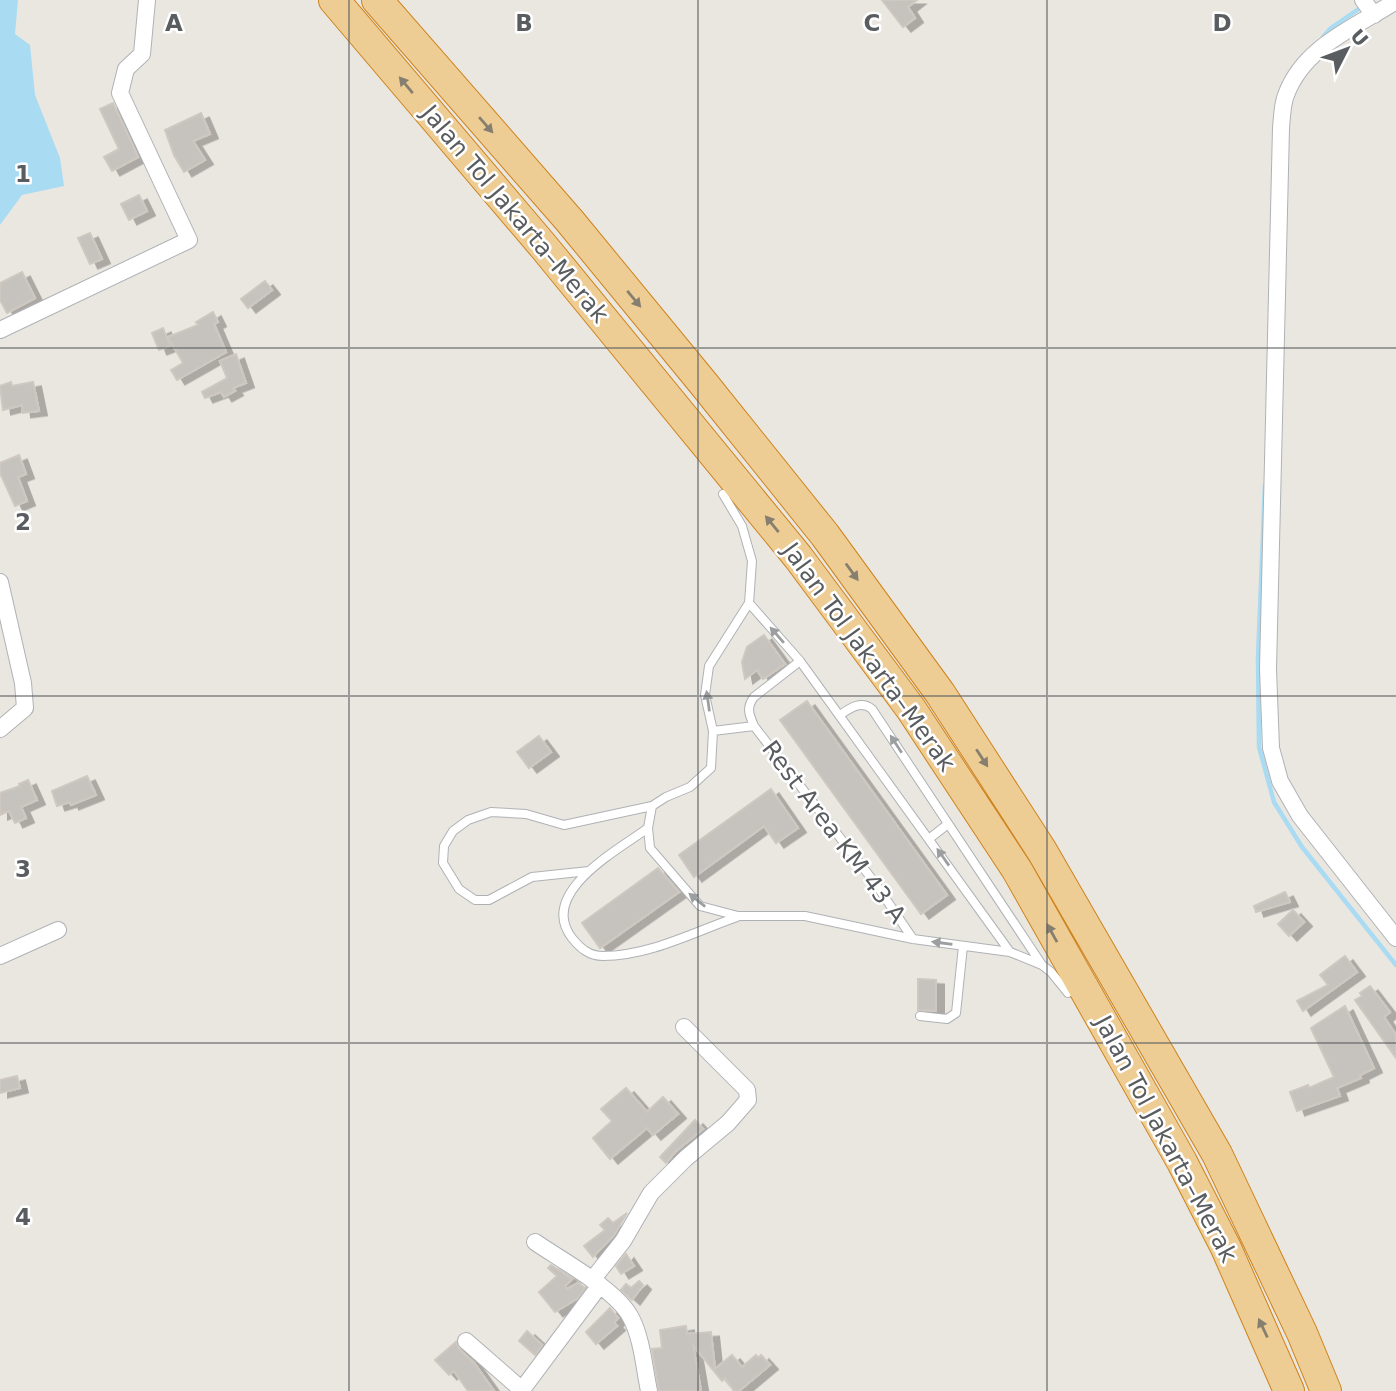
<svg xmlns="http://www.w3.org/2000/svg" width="1396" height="1391" viewBox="0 0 1396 1391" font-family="'DejaVu Sans',sans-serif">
<defs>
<filter id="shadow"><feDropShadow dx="8" dy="4.5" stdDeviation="0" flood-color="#0004"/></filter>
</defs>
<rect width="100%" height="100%" fill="#eae7e1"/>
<path fill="#a9dbf3" d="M0 0H18L15 34 30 45 35 95 60 158 64 186 22 195 0 225Z"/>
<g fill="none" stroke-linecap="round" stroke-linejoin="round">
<path stroke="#a9dbf3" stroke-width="4.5" d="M1323 37 1331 28 1363 6
M1265 485 1258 658 1259 747 1274 802 1302 847 1396 965"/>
</g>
<path fill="#c6c2be" stroke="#cec8c0" stroke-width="2" filter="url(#shadow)" d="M882 0H917L908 7 915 18 903 27Z
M113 103 138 157 112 171 104 157 119 149 100 109Z
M201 113 210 134 193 141 205 160 184 172 174 155 165 130Z
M139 195 147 211 129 220 121 204Z
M90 233 102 259 90 264 78 238Z
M22 272 35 298 7 313 0 300V283Z
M265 281 272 290 248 308 241 299Z
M213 312 218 322 214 324 226 352 177 380 171 370 183 363 168 337 198 325 196 322Z
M163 328 170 346 159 350 152 333Z
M236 354 246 383 233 388 235 391 224 397 221 392 205 398 202 392 227 378 220 361Z
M11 382 12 386 33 382 39 411 23 413 22 405 3 410 0 386Z
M19 455 26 474 18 477 27 501 15 506 0 473V463Z
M764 635 785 664 763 679 757 670 745 679 742 662 747 647Z
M807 701 947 895 921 914 780 720Z
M539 736 551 752 529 768 517 752Z
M87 776 96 795 71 805 70 802 57 806 52 791Z
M28 780 37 800 21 807 26 818 15 823 9 811 0 815V793L20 786 19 784Z
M771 789 798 828 776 843 764 826 694 877 679 855Z
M658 868 679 892 600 948 582 923Z
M1285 892 1290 902 1256 912 1254 906Z
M1293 910 1304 922 1289 936 1278 924Z
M1345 956 1357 972 1303 1011 1297 1001 1328 985 1320 975Z
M918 979 936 980V1011L918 1010Z
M1370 986 1390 1012 1384 1017 1396 1035V1058L1355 1000 1362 996 1360 993Z
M1345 1006 1374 1068 1360 1075 1361 1078 1337 1088 1340 1096 1297 1111 1290 1092 1308 1085 1309 1088 1334 1077 1311 1028Z
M17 1076 20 1088 0 1093V1080Z
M626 1088 647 1112 663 1097 678 1114 653 1135 647 1128 610 1159 593 1138 612 1121 601 1109Z
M695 1120 703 1129 675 1152 666 1163 660 1157Z
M627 1213 614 1235 593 1257 584 1246 605 1230 600 1225 608 1218 613 1223Z
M626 1254 634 1266 621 1274 616 1266Z
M551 1265 572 1279 565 1286 567 1289 578 1283 585 1288 578 1298 555 1312 539 1292 557 1276 548 1268Z
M639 1281 643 1285 632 1300 621 1290 626 1284 631 1288Z
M610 1308 618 1318 614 1323 617 1326 596 1344 586 1332Z
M686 1326 687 1334 711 1332 715 1369 732 1355 742 1367 756 1355 758 1358 761 1355 770 1365 739 1391H734L725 1378 722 1381 693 1345 701 1391H659L652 1349 662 1348 660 1330Z
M527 1331 542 1345 535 1355 519 1341Z
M456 1342 459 1349 474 1363 494 1391H468L454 1371 449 1375 435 1360Z"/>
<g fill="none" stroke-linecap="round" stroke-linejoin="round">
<defs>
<path id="service" d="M723 494 742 526 752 561 749 603 709 666 705 695 713 731 711 768 690 787 666 797 652 806 648 828 650 848 700 906 738 916H805L913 939 1010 952 1042 965 1051 972 1068 993
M749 603 800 661 1010 952
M800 661 754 697C746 708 749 714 754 726L875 883 913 939
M840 715C850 708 861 700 872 709L1042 965
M713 731 754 726
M648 828C618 850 537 893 572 938 580 948 589 956 603 956 649 956 694 932 737 917
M930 838 948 824
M589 871 532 877 489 900H475L459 889 443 863 444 846 453 831 468 820 491 812 526 814 564 825 652 806
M920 1016 947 1019 956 1013 963 946"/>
<path id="minor" d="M1363 0 1374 15
M1396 1C1356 27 1304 46 1286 95 1282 105 1282 118 1281 128L1268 669 1271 748 1280 781 1300 816 1396 938
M0 330 189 240 120 93 126 69 142 54 147 0
M0 582 23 683 25 708 0 729
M0 956 58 930
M535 1242C561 1260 615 1289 630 1316 642 1337 644 1367 649 1391
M592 1280 623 1241 651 1193 686 1158 728 1123 748 1100 747 1090 684 1027
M466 1341 522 1390
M521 1391 600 1285"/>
<path id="motorway" d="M334 0 544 247 798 557 911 709 1017 870 1182 1162 1226 1248 1289 1391
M377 0 569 220 703 383 825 535 940 693 1042 851 1217 1154 1302 1333 1326 1391"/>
</defs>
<use href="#service" stroke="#afb2b5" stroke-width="10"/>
<use href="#minor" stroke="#afb2b5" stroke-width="18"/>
<use href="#motorway" stroke="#ce831d" stroke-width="32"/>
<use href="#service" stroke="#fff" stroke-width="8"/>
<use href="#minor" stroke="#fff" stroke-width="16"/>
<use href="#motorway" stroke="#eecd94" stroke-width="30"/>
</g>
<defs><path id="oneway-solid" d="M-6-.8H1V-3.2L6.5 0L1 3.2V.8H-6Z" transform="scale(1.75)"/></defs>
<g fill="#867f70">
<use href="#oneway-solid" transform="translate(406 85) rotate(-130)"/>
<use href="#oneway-solid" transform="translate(486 125) rotate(49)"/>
<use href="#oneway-solid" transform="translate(634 299) rotate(50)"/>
<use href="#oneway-solid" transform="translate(772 524) rotate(-129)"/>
<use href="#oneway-solid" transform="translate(852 572) rotate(54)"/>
<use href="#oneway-solid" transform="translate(982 758) rotate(57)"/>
<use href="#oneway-solid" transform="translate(1052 933) rotate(-119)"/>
<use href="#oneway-solid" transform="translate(1263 1328) rotate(-115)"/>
</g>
<g fill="#9c9ea0">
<use href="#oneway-solid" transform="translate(777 635) rotate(-131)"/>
<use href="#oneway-solid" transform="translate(708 701) rotate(-98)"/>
<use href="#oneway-solid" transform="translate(896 744) rotate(-123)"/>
<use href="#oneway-solid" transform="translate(943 857) rotate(-125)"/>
<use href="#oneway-solid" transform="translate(697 900) rotate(-141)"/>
<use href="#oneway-solid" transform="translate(942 943) rotate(-172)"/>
</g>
<path fill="none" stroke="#5a5d60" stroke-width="2" stroke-opacity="0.55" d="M349 0V1391M698 0V1391M1047 0V1391M0 348H1396M0 696H1396M0 1043H1396"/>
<g text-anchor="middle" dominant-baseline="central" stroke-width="5" stroke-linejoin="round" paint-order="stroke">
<g font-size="24" fill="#5a5d60" stroke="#fff">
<text transform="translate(515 214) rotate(50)">Jalan Tol Jakarta–Merak</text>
<text transform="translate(869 657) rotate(54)">Jalan Tol Jakarta–Merak</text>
<text transform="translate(834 832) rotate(53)">Rest Area KM 43 A</text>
<text transform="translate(1166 1139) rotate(62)">Jalan Tol Jakarta–Merak</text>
</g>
</g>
<g font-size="23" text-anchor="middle" font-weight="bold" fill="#5a5d60" stroke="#fff" stroke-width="5" stroke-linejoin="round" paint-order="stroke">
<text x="174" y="31">A</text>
<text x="524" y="31">B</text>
<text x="872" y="31">C</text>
<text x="1222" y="31">D</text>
<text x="23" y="182">1</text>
<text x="23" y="530">2</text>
<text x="23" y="877">3</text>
<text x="23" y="1225">4</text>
</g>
<g transform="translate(1347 49) rotate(48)" stroke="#ffffff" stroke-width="5" paint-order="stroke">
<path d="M0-5L12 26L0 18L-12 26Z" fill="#5a5d60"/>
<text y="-10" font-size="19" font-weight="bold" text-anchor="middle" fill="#5a5d60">U</text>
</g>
</svg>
